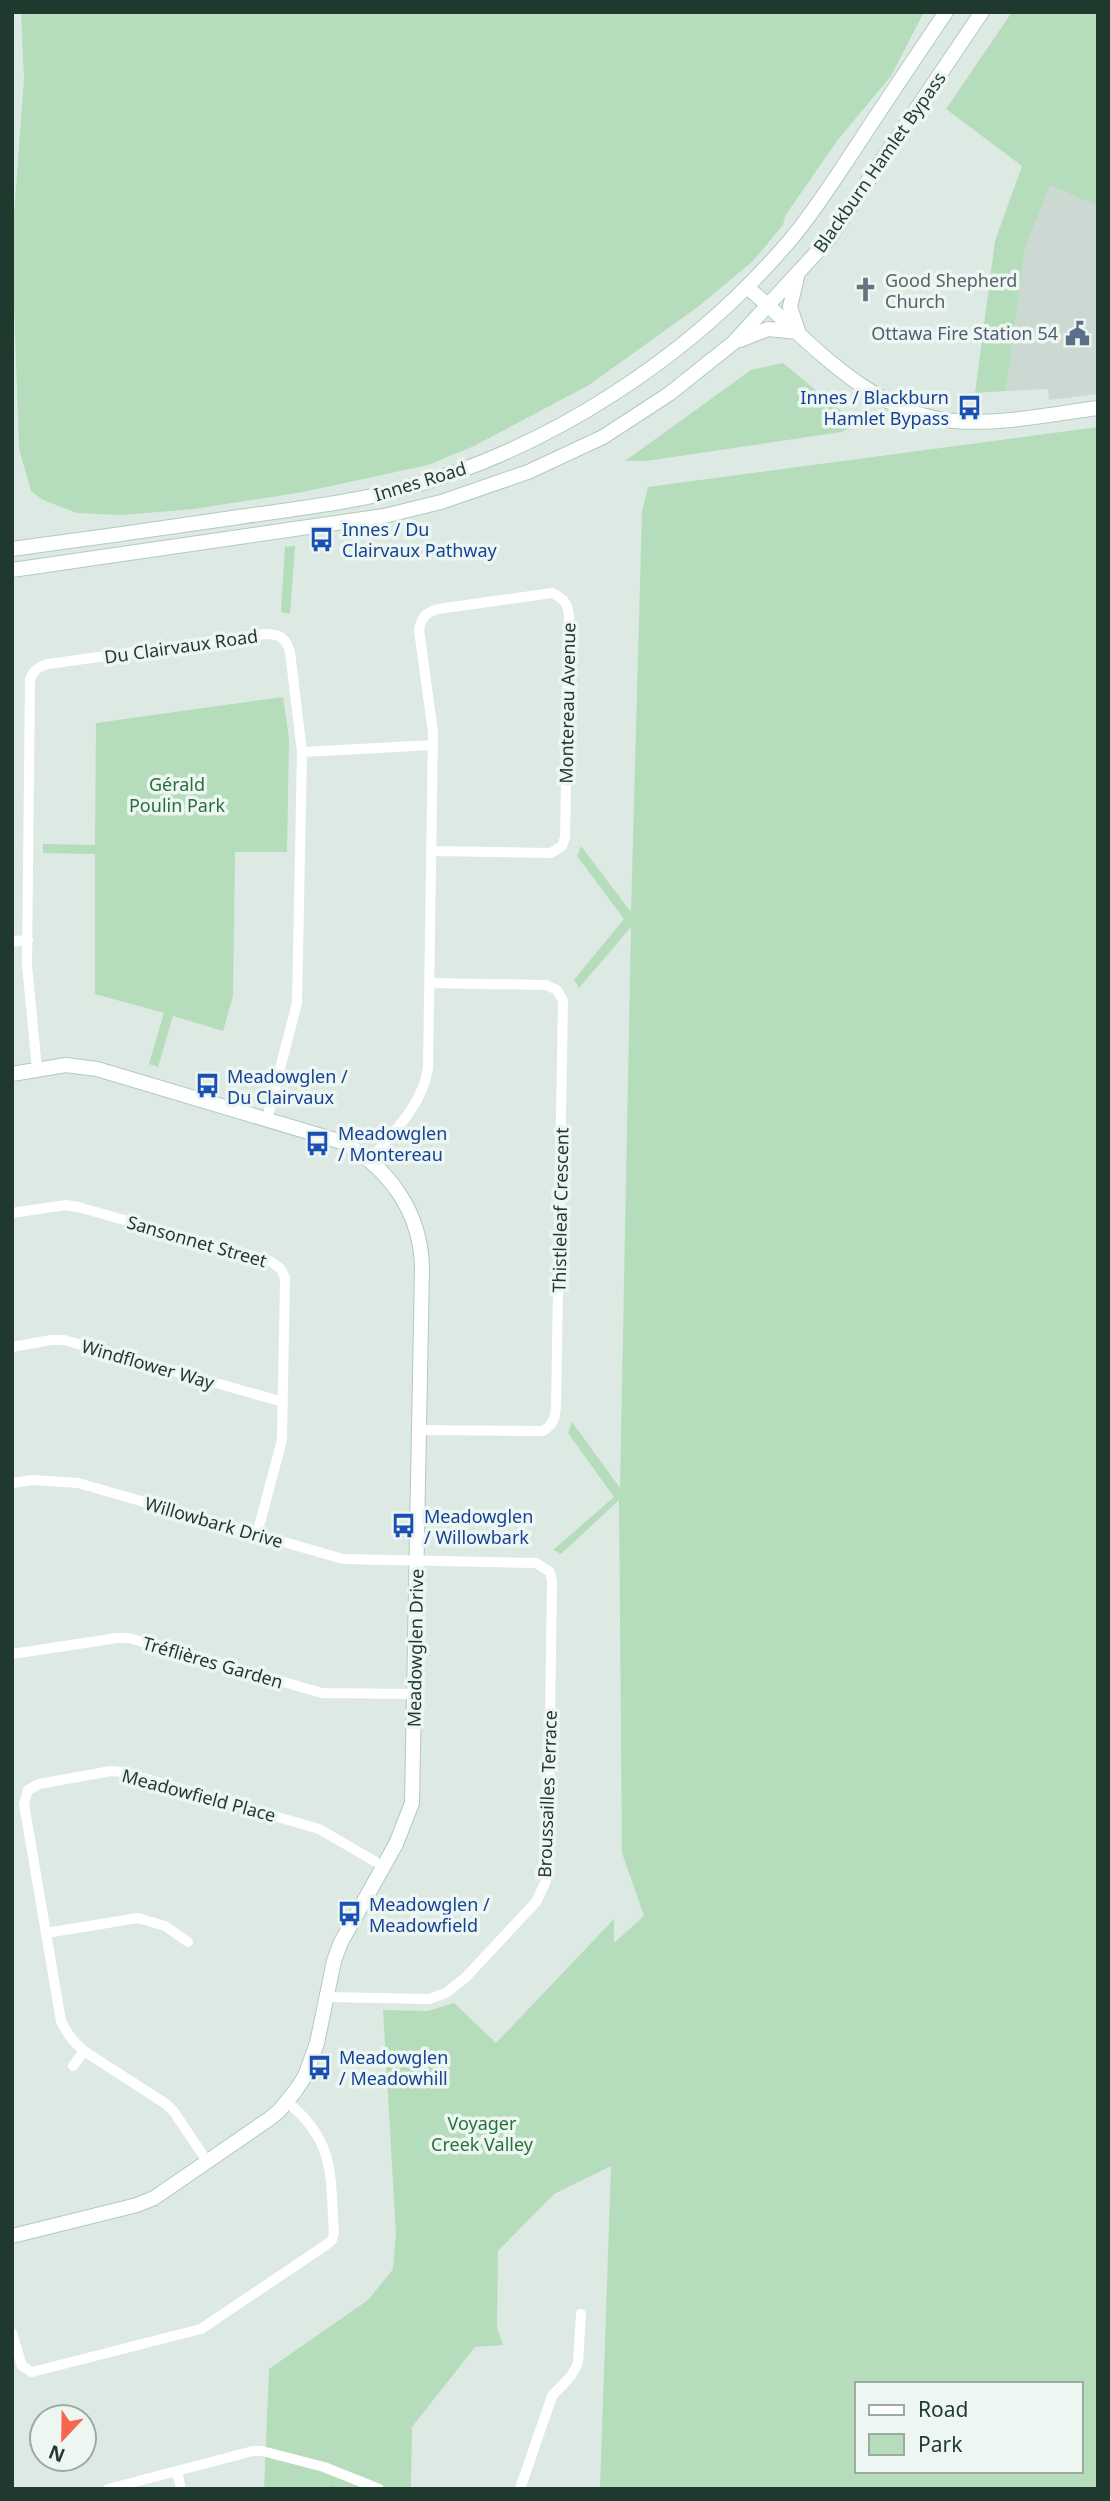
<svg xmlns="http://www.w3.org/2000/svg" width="1110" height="2501" viewBox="0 0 1110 2501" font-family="'Noto Sans',sans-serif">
<rect width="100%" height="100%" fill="#ddeae3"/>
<path fill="#cbd9d2" d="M1050 184 1098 206V394L1049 400 1048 389 1006 391 1025 248Z"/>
<path fill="#b5dcbb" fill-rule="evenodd" d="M21 12H924L891 76 837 141 785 216 783 225 753 261 699 306 589 385 474 446 428 465 303 492 194 509 122 515 77 513 43 500 31 491 19 449 12 242 24 79Z
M1012 12H1098V206L1050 185 1025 248 1006 391 975 393 995 241 1022 166 946 109Z
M783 363 858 425 841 432 646 461H625L751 370Z
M1098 427V2489H600L611 2166 554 2194 498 2251 497 2327 503 2345 475 2347 412 2427 411 2489H264L269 2369 368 2300 393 2269 396 2234 383 2010 428 2011 454 2003 496 2043 614 1919V1943L644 1916 622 1853 619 1500 561 1554 553 1550 614 1497 568 1433 572 1422 620 1488 631 927 579 988 574 980 624 919 577 856 581 846 631 912 642 512 648 487ZM856 2384H1080V2471H856Z
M295 546 290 614 281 612 285 547Z
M283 697 289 739 287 852H235L233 996 223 1031 173 1016 158 1067 149 1064 164 1013 95 994V854L43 853V844L95 845 96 723Z"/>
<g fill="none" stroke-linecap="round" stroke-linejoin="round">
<path stroke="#83ced1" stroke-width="2.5" d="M333 2487V2489"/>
<defs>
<path id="secondary" d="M797 277 790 307 798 331
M747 287C808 339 869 414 954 421 1002 425 1051 414 1098 408
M740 340 768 329 798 332
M12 549C88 539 163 528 239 517 293 509 349 503 402 489 549 450 693 355 791 239 814 212 834 180 854 150 884 104 915 58 946 12
M12 570 384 516 441 502 528 472 603 437 669 394 733 343 828 240 982 12
M12 1074 66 1065 97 1069 342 1142C389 1168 421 1212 422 1268L412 1803 396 1844 341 1942 334 1961 317 2043 305 2076 296 2090 279 2111 269 2119 154 2198 137 2205 12 2236"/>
</defs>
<use href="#secondary" stroke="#b0cabe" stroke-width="16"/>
<path stroke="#fff" stroke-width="10" d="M302 752 433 745
M12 941 28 940
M37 1069 27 965 30 679C34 670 38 667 48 664L265 634C280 634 286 638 290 652L302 752 297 1003 267 1119
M370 1160C394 1131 422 1106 428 1068L433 732 419 630C421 618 426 612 438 609L552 593C563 598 568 603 569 616L565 838 562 846 551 853 432 851
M12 1213 66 1205 78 1207 270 1261 281 1269 285 1278 282 1440 257 1534
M12 1347 51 1340H64L283 1402
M419 1430 543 1431C554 1424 555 1418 556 1406L563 1001 557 990 546 985 430 983
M12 1483 32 1480 78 1483 343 1559 536 1563 550 1572 552 1582 548 1857 546 1881 536 1902 466 1977 446 1993 429 1999 327 1997
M12 1654 117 1638H129L322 1693 415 1694
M46 1933 138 1918 165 1926 188 1942
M73 2066 84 2051
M207 2161 174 2112 166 2104 84 2051C73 2042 67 2034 61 2021L24 1804 28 1790 39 1784 111 1771 123 1772 319 1829 383 1866
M12 2333 22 2366 32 2372 201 2329 326 2245 332 2240 334 2233C330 2176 336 2141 287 2102
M177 2471 181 2489
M108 2489 253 2451H262L324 2467 379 2489
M520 2489 552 2396 571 2376 578 2363 581 2314"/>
<use href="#secondary" stroke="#fff" stroke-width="14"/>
</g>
<defs>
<symbol id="church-bare" viewBox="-9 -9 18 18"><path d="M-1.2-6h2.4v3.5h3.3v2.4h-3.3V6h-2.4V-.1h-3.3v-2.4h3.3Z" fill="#6b7280" stroke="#edf6f1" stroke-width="2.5" paint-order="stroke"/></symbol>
<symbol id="civic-bare" viewBox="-9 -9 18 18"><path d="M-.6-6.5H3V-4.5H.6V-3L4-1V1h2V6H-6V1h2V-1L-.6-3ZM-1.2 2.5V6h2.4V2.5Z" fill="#5c6f8a" stroke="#edf6f1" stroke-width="2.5" paint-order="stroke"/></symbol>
<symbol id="bus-bare" viewBox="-9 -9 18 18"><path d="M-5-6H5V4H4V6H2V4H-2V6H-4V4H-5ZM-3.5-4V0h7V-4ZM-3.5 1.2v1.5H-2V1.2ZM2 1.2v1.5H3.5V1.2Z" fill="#1a4fb4" stroke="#edf6f1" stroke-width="2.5" paint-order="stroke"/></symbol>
</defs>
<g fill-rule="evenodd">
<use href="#church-bare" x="848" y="272" width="35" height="35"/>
<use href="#civic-bare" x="1060" y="316" width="35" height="35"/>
<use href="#bus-bare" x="952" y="390" width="35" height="35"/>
<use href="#bus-bare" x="304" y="522" width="35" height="35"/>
<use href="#bus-bare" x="190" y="1068" width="35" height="35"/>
<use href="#bus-bare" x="300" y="1126" width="35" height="35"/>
<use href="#bus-bare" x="386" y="1508" width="35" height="35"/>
<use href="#bus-bare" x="332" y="1896" width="35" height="35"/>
<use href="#bus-bare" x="302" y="2050" width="35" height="35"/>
</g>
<g text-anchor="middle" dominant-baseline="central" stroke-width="7" stroke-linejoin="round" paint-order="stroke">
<g font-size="18" fill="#1f392f" stroke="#edf6f1">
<text transform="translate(879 162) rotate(-55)">Blackburn Hamlet Bypass</text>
<text transform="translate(420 481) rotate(-17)">Innes Road</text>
<text transform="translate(181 646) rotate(-8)">Du Clairvaux Road</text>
<text transform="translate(567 703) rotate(-89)">Montereau Avenue</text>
<text transform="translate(560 1210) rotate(-89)">Thistleleaf Crescent</text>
<text transform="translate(197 1241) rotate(16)">Sansonnet Street</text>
<text transform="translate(148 1364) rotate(16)">Windflower Way</text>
<text transform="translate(214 1522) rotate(16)">Willowbark Drive</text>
<text transform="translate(415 1648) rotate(-89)">Meadowglen Drive</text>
<text transform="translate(213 1662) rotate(16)">Tréflières Garden</text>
<text transform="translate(547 1794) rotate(-88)">Broussailles Terrace</text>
<text transform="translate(199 1795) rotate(15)">Meadowfield Place</text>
</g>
<g font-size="18" fill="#5b616d" stroke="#edf6f1" text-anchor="start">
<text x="885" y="280">Good Shepherd<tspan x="885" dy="21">Church</tspan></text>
</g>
<g font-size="18" fill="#4e5e75" stroke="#edf6f1" text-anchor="end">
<text x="1058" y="333">Ottawa Fire Station 54</text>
</g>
<g font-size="18" fill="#164399" stroke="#edf6f1" text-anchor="start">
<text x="949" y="397" text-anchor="end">Innes / Blackburn<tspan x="949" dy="21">Hamlet Bypass</tspan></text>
<text x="342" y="529">Innes / Du<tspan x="342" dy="21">Clairvaux Pathway</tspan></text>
<text x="227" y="1076">Meadowglen /<tspan x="227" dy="21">Du Clairvaux</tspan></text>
<text x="338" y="1133">Meadowglen<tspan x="338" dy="21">/ Montereau</tspan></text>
<text x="424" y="1516">Meadowglen<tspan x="424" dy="21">/ Willowbark</tspan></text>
<text x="369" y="1904">Meadowglen /<tspan x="369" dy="21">Meadowfield</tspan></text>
<text x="339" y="2057">Meadowglen<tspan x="339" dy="21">/ Meadowhill</tspan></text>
</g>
<g font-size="18" fill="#28713c" stroke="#edf6f1">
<text x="177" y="784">Gérald<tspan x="177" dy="21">Poulin Park</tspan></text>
<text x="482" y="2123">Voyager<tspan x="482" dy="21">Creek Valley</tspan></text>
</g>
</g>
<rect width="1110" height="2501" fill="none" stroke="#1f392f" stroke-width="28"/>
<rect x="855" y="2382" width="228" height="91" fill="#edf6f1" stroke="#9baaa3" stroke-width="2"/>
<rect x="869" y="2405" width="35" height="10" fill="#ffffff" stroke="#9baaa3" stroke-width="2"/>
<text x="918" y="2417" font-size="21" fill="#1f392f">Road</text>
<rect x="869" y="2434" width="35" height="21" fill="#b5dcbb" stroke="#9baaa3" stroke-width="2"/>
<text x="918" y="2452" font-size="21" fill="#1f392f">Park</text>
<g transform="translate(63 2438) rotate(202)"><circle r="33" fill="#edf6f1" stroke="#9baaa3" stroke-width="2"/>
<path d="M0-5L12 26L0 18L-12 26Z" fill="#f6664f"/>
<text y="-10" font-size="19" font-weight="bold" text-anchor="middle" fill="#1f392f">N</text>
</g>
</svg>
